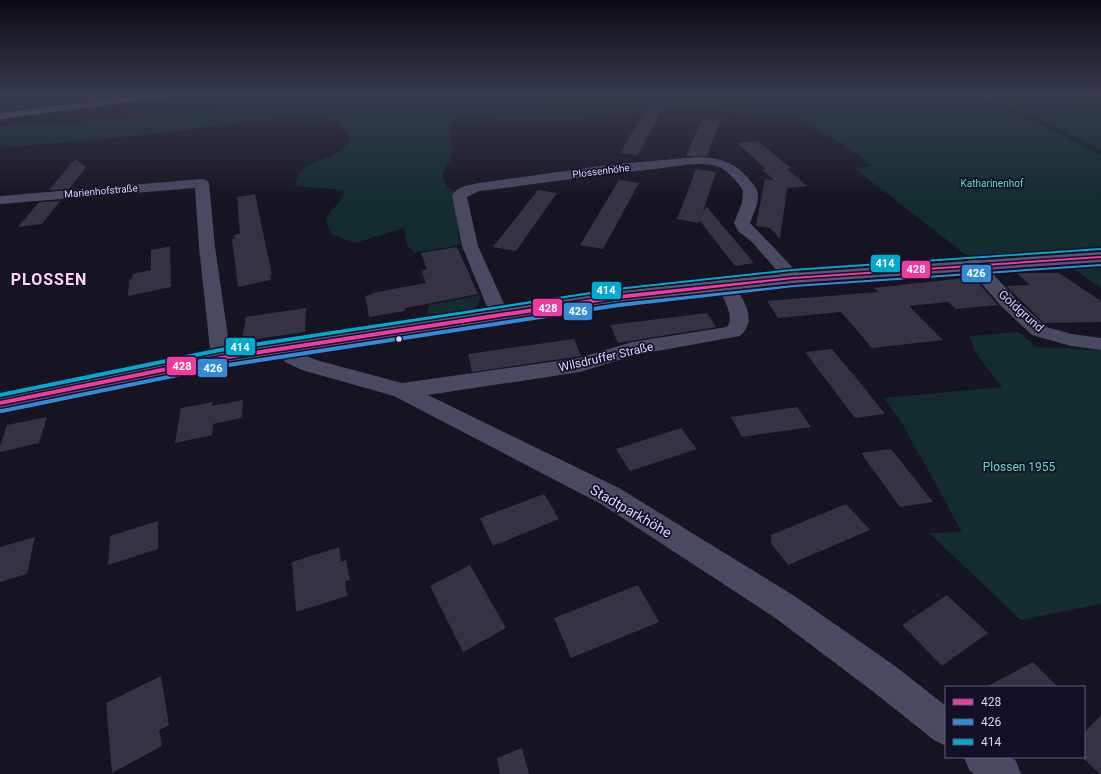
<svg xmlns="http://www.w3.org/2000/svg" width="1101" height="774" viewBox="0 0 1101 774" font-family="Roboto,sans-serif">
<rect width="100%" height="100%" fill="#161421"/>
<path fill="#132c2d" d="M44 94H141L0 112V99Z
M320 94H410L446 101 497 103 541 94H938L977 101 1007 110 1032 120 1101 155V249L970 258 854 168 872 166 843 144 797 119H751L731 112 711 110 680 109 575 121H509L477 118 460 119 450 124C447 131 450 136 451 143 454 155 449 164 442 174L446 186 458 193 457 196 458 230 461 245 414 253 407 245 404 228 355 243 331 234C330 230 327 226 326 222 325 211 344 204 344 190L295 186C297 182 298 175 301 171 315 156 346 159 351 137L338 123 322 118 259 120 144 135 0 148V127L8 125H45L225 110 278 102Z
M968 94H1072L1000 105Z
M1082 94H1101V150L1038 119 1006 107 1008 105Z
M1101 263V288L1068 265Z
M481 295 477 306 471 312 426 318 429 305Z
M1018 332 1037 347 1101 350V604L1021 620 929 533 962 532 902 423 884 398 1002 387 977 355 969 336Z"/>
<path fill="#343243" d="M653 97 665 104 638 155 620 153Z
M702 119 720 121 707 156H686Z
M758 141 791 168 787 169 807 186 787 188 780 239 770 228 756 226 765 179 774 180 762 169H766L737 143Z
M75 159 86 167 69 189 49 190Z
M696 169 716 172 703 211 707 207 754 263 735 266 700 221 699 223 677 219Z
M619 180 639 183 603 249 580 245Z
M538 190 557 193 516 251 493 247Z
M255 194 272 275H270L271 280 238 287 232 239H235L234 235 240 234 237 197Z
M60 201 42 224 18 227 39 202Z
M170 246 171 287 128 296 129 280 132 279 133 274 151 270V250Z
M457 247 478 294 405 308V311L369 317 365 296 373 294 372 293 426 283 421 270 427 269 421 253Z
M1017 273H1059L1101 301V322L1044 323 1006 286 1030 285Z
M973 277 998 305 956 309 948 302 909 306 943 340 872 348 841 312 778 318 767 301 878 292 874 288Z
M306 308 305 332 251 340 242 339 246 317Z
M707 313 716 327 618 343 610 325Z
M574 339 581 356 472 372 468 354Z
M832 349 857 379 885 414 855 418 805 352Z
M243 400 242 418 213 424 212 435 175 443 181 408 213 402 212 406Z
M797 407 811 427 742 437 731 417Z
M47 417 39 443 0 452V446L7 425Z
M681 428 697 449 630 471 616 449Z
M891 449 933 502 900 507 861 453Z
M544 494 559 519 493 546 480 518Z
M846 504 870 530 788 565 771 543V535Z
M158 521V549L108 565 110 536Z
M35 537 27 574 0 582V547Z
M339 547 341 562 346 560 350 580 345 581 347 596 296 612 292 562Z
M470 565 506 628 463 652 430 586Z
M638 585 659 622 571 658 554 618Z
M947 595 988 633 942 666 902 625Z
M1033 662 1058 687H986Z
M161 676 169 725 159 730 162 746 112 773 106 703Z
M1101 715V774H1100L1084 759V733Z
M522 748 529 774H500L497 758Z"/>
<g fill="none" stroke-linecap="round" stroke-linejoin="round">
<path fill="#4a4962" fill-rule="evenodd" d="M696 157C720 158 733 161 749 179 753 184 758 189 758 196 758 205 753 215 750 223L799 274 802 278 799 282 793 283 787 282 752 242 738 231 734 223 742 203 743 191C739 183 728 171 719 167 701 160 674 167 655 169 596 175 538 184 479 191L467 197 478 246 509 315 506 319 499 321 492 319 462 246 452 195C458 186 469 185 479 183L608 165Z
M202 179 207 180 209 183 215 247 231 358 228 363 221 365 214 363 211 358 199 247 195 188 0 204V196Z
M974 259 980 260 1016 299 1046 327 1072 334 1101 338V350L1071 346 1032 335 1002 307 968 268 965 264 968 260Z
M725 279 731 280 734 284C744 302 758 319 740 336L635 355 580 372 428 395 619 488 796 597 895 666 946 706V746L934 740 871 690 774 617 601 504 394 396 302 370 285 362 282 357 283 347 286 342 293 341 300 342 303 347V354L316 360 402 383 579 358 632 342 727 327C736 315 721 295 716 284L719 280Z
M964 757H1011L1016 761 1021 774H974L969 770Z"/>
<path fill="#575674" fill-rule="evenodd" d="M1101 252V262L793 283 618 303 221 365 0 411V395L221 351 618 291 793 273Z"/>
<path fill="#5e5373" fill-rule="evenodd" d="M148 94H175L170 97 0 119V113Z"/>
<defs>
<path id="bus-1" d="M1101 256V258L793 279 618 299 221 360 0 405V401L221 356 618 295 793 277Z"/>
<path id="bus-2" d="M1101 264V266L794 287 619 307 222 368 2 413H0V409H2L222 364 619 303 794 285Z"/>
<path id="bus-3" d="M1101 248V250H1100L792 271 617 290 220 352 0 397V393L220 348 617 288 792 269Z"/>
</defs>
<use href="#bus-1" stroke="#130f26" stroke-width="3"/>
<use href="#bus-2" stroke="#130f26" stroke-width="3"/>
<use href="#bus-3" stroke="#130f26" stroke-width="3"/>
<use href="#bus-1" fill="#f13a9d" fill-rule="evenodd"/>
<use href="#bus-2" fill="#338bd7" fill-rule="evenodd"/>
<use href="#bus-3" fill="#00a9ce" fill-rule="evenodd"/>
</g>
<linearGradient id="sky" x2="0" y2="1"><stop stop-color="#0c0b12"/><stop offset="0.47" stop-color="#363a4e"/><stop offset="1" stop-color="#363a4e" stop-opacity="0"/></linearGradient>
<rect width="1101" height="202" fill="url(#sky)"/>
<circle fill="#d9d4ff" stroke="#130f26" stroke-width="1.5" cx="399" cy="339" r="3.5"/>
<g text-anchor="middle" dominant-baseline="central" stroke-width="3.5" stroke-linejoin="round" paint-order="stroke">
<g font-size="10" fill="#d9d4ff" stroke="#130f26">
<text transform="translate(601 171) rotate(-7)">Plossenhöhe</text>
<text transform="translate(101 191) rotate(-5)">Marienhofstraße</text>
</g>
<g font-size="10" fill="#5fe0c0" stroke="#130f26">
<text x="992" y="183">Katharinenhof</text>
</g>
<g font-size="12" fill="#d9d4ff" stroke="#130f26">
<text transform="translate(1021 311) rotate(42)">Goldgrund</text>
<text transform="translate(606 357) rotate(-13)">Wilsdruffer Straße</text>
</g>
<g font-size="12" fill="#5fe0c0" stroke="#130f26">
<text x="1019" y="467">Plossen 1955</text>
</g>
<g font-size="14" fill="#d9d4ff" stroke="#130f26">
<text transform="translate(631 511) rotate(30)">Stadtparkhöhe</text>
</g>
<g font-size="16" font-weight="bold" letter-spacing="1" fill="#ffd6f0" stroke="#130f26">
<text x="49" y="279">PLOSSEN</text>
</g>
</g>
<g stroke="#130f26" stroke-width="1.5">
<rect x="870" y="254" width="31" height="19" rx="4" fill="#00a9ce"/>
<rect x="901" y="260" width="30" height="19" rx="4" fill="#f13a9d"/>
<rect x="961" y="264" width="31" height="19" rx="4" fill="#338bd7"/>
<rect x="591" y="281" width="31" height="19" rx="4" fill="#00a9ce"/>
<rect x="532" y="298" width="31" height="19" rx="4" fill="#f13a9d"/>
<rect x="563" y="302" width="30" height="19" rx="4" fill="#338bd7"/>
<rect x="225" y="337" width="31" height="19" rx="4" fill="#00a9ce"/>
<rect x="166" y="356" width="31" height="20" rx="4" fill="#f13a9d"/>
<rect x="197" y="358" width="31" height="20" rx="4" fill="#338bd7"/>
</g>
<g font-size="11" text-anchor="middle" font-weight="bold" fill="#fff">
<text x="885" y="267">414</text>
<text x="916" y="273">428</text>
<text x="976" y="277">426</text>
<text x="606" y="294">414</text>
<text x="548" y="312">428</text>
<text x="578" y="315">426</text>
<text x="240" y="351">414</text>
<text x="182" y="370">428</text>
<text x="213" y="372">426</text>
</g>
<rect x="945" y="686" width="140" height="72" fill="#130f26" stroke="#625e7d"/>
<rect x="953" y="699" width="20" height="6" fill="#f13a9d" stroke="#625e7d"/>
<text x="981" y="706" font-size="12" fill="#d9d4ff">428</text>
<rect x="953" y="719" width="20" height="6" fill="#338bd7" stroke="#625e7d"/>
<text x="981" y="726" font-size="12" fill="#d9d4ff">426</text>
<rect x="953" y="739" width="20" height="6" fill="#00a9ce" stroke="#625e7d"/>
<text x="981" y="746" font-size="12" fill="#d9d4ff">414</text>
</svg>
